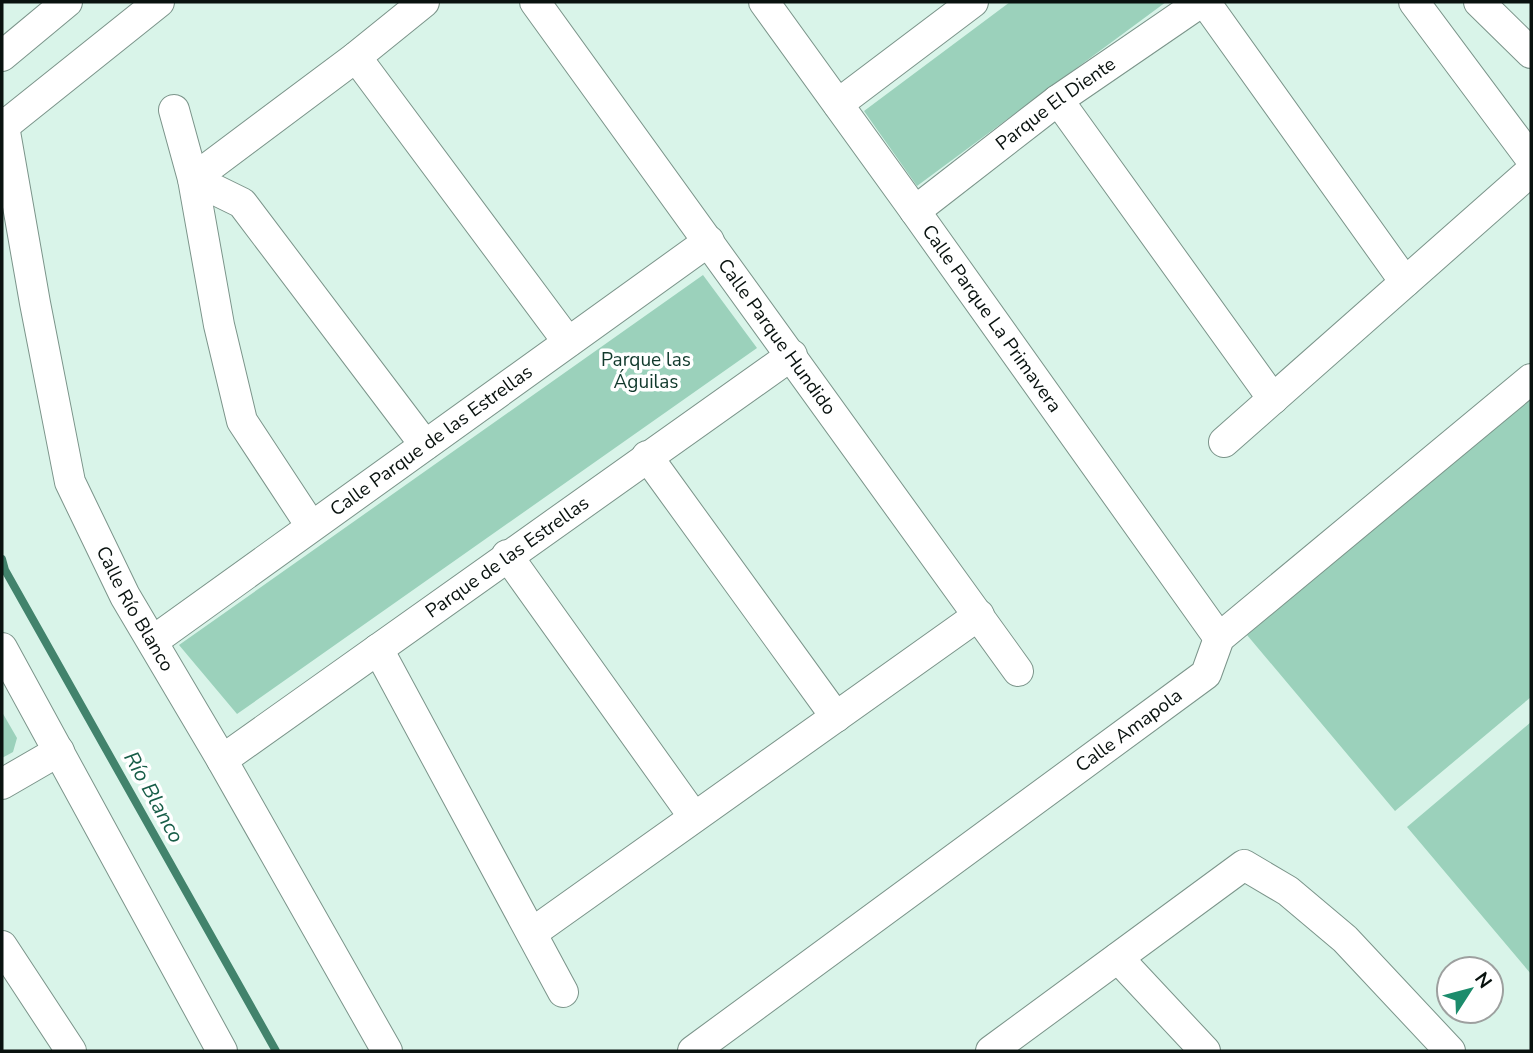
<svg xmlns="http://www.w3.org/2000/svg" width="1533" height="1053" viewBox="0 0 1533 1053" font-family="'Nunito Sans',sans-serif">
<rect width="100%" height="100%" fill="#d9f4e9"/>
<path fill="#9bd1bb" d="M1010 2H1166L917 186 864 111Z
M703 275 757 348 237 714 179 645Z
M1531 396V697L1395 811 1247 635Z
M2 712 17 738 13 752 2 758Z
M1531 722V974L1407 827Z"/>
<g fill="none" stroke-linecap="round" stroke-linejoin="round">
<path stroke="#42836c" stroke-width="8" d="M2 559 5 570 276 1051"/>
<defs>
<g id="minor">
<path d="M424 2 356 57 193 179 242 203 425 445"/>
<path id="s1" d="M535 2 1018 671"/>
<path id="s2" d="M764 2 915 211 1219 638"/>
<path d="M1205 2 1405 282"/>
<path d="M1414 2 1531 159"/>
<path d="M1479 2 1531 53"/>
<path d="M2 56 67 2"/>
<path d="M356 57 568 342"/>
<path d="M1058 100 1273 399"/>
<path d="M838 104 973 2"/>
<path d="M174 110 193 179 219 325 242 421 311 526"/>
<path id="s3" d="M2 122 4 126 35 303 70 482 125 596 222 760 387 1051"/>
<path d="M4 126 159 2"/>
<path id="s4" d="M915 211 1058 100 1201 2"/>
<path d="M1224 442 1531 171"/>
<path d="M647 456 836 717"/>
<path d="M507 555 694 817"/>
<path id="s5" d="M153 641 709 241"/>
<path d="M2 648 222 1051"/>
<path d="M378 649 563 992"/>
<path id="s6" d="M222 760 792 355"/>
<path d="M2 784 59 751"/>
<path d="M532 933 979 615"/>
<path d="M2 946 71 1051"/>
<path d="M1118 958 1205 1051"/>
<path id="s7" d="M693 1051 1206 674 1219 638 1531 379"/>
<path d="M991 1051 1244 865 1288 891 1345 939 1450 1051"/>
</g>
</defs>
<use href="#minor" stroke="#7b948a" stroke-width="32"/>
<use href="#minor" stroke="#fff" stroke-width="30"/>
</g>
<g text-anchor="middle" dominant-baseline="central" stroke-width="7" stroke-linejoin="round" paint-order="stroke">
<g font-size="19" fill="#09120f" stroke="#fff">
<text stroke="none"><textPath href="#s4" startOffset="177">Parque El Diente</textPath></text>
<text stroke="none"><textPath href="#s2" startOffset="390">Calle Parque La Primavera</textPath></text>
<text stroke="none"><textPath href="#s1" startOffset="413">Calle Parque Hundido</textPath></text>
<text stroke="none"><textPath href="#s5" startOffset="343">Calle Parque de las Estrellas</textPath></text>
<text stroke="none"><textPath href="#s6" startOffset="350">Parque de las Estrellas</textPath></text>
<text stroke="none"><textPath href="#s3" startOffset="509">Calle Río Blanco</textPath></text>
<text stroke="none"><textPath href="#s7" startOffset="541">Calle Amapola</textPath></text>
</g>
<g font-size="19" fill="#11392c" stroke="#fff">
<text x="646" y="360">Parque las<tspan x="646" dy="22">Águilas</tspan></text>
</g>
<g font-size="21" font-style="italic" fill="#175d47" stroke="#fff">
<text transform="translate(154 797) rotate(61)">Río Blanco</text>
</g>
</g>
<rect width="1533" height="1053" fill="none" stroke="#09120f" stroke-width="7"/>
<g transform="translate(1470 990) rotate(54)"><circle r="33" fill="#ffffff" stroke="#9da09f" stroke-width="2"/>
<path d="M0-5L12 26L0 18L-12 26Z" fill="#1c8c6c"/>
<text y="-10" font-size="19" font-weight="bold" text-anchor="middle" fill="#09120f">N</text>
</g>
</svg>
